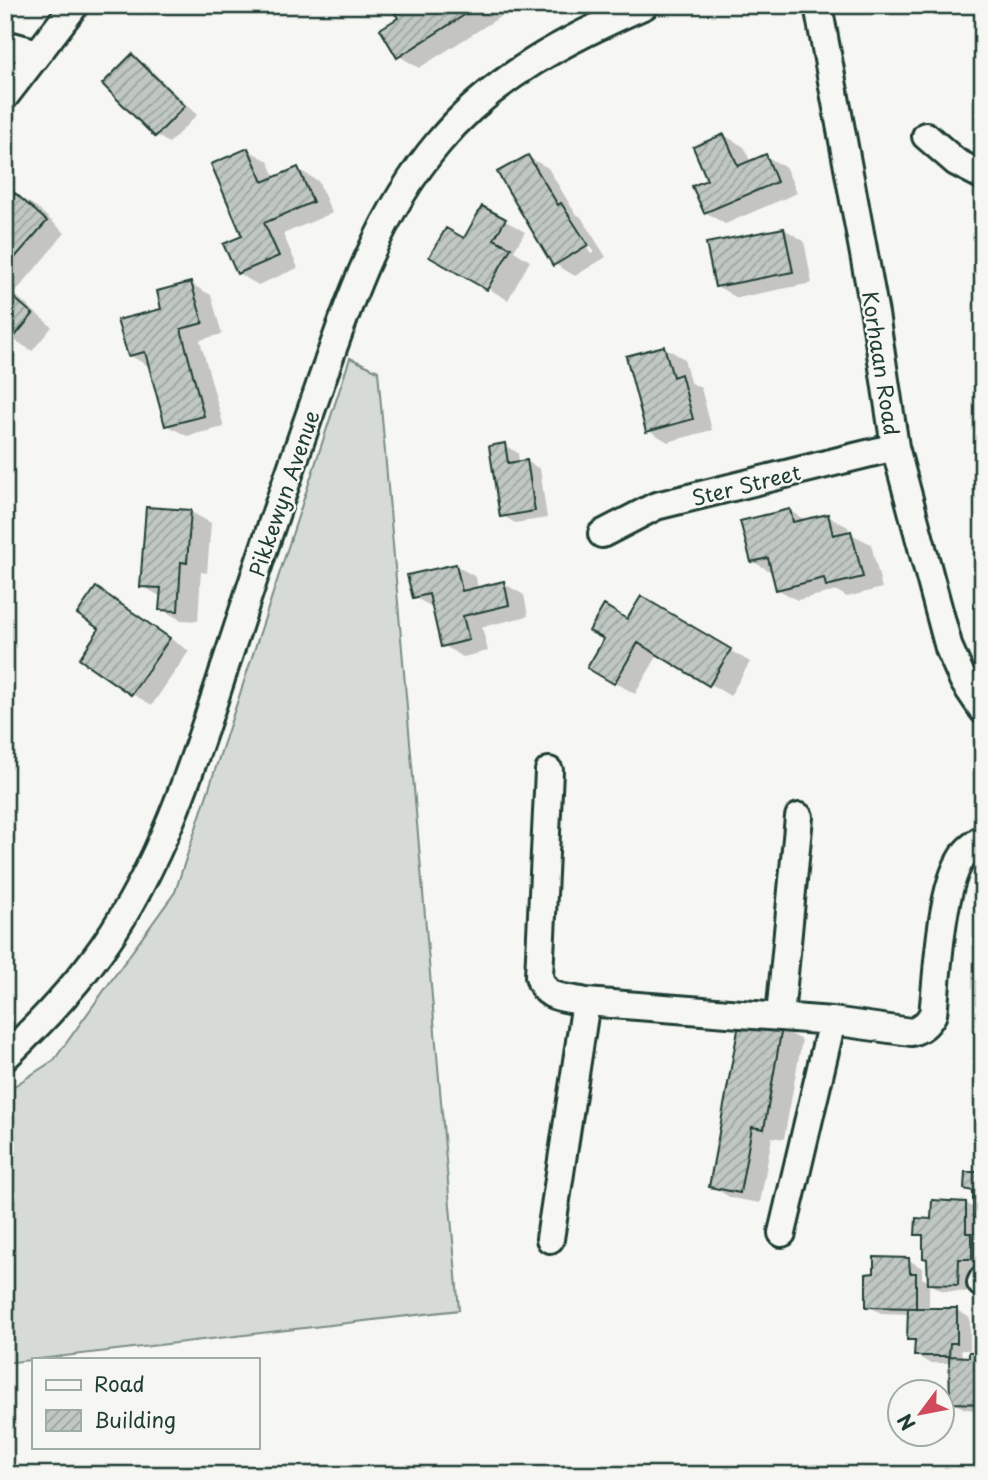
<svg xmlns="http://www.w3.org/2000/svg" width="988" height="1480" viewBox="0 0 988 1480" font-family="'Playpen Sans',sans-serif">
<defs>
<pattern id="building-hatch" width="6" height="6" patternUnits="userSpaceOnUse" patternTransform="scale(1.75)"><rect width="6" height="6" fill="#c1c8c3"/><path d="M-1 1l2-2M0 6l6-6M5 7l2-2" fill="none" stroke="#9ca49f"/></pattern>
</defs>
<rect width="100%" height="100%" fill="#f6f6f2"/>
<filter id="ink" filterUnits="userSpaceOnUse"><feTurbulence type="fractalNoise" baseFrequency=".0143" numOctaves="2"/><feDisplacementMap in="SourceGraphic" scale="14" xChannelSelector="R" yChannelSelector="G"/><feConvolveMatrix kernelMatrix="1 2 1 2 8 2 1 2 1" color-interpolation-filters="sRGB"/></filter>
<g filter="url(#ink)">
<path fill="#d6dbd6" stroke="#7a8c85" stroke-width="2" d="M350 358 378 371 459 1310 5 1363V1092L54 1060 175 892Z"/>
<path fill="#0003" fill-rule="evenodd" d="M406 5H501L506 13 419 68 399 56 400 19Z
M974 5H983V12L975 7Z
M132 56 145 64 197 115 169 143 156 135Z
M724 135 744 147 751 163 766 156 786 168 797 193 725 224 705 212 709 181Z
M248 150 268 161 276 179 298 169 318 181 332 213 283 234 298 268 258 285 238 273 244 237Z
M528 157 548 168 575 213 581 217 606 257 575 276 555 264ZM562 208H566L594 252 591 254Z
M15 195 35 206 65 233 14 294 52 327 32 351 5 334V207Z
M483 208 525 232 514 251 530 261 508 300 432 256 465 240Z
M784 229 804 241 812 283 737 298 717 286Z
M191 284 211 295 222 334 200 340 224 427 187 436 166 425 150 367 129 355 163 310Z
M664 347 684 359 690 382 701 388 712 430 668 442 648 430Z
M504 445 518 453 519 463 526 461 540 469 547 518 515 523 502 515Z
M790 511 807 521 828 516 848 527 849 533 871 544 882 588 847 597 837 591 797 600 777 589 773 573 752 561Z
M191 512 211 523 207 573 201 572 198 621 181 620 161 609 162 597 142 586Z
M456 566 476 577 478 589 503 583 524 595 528 616 482 627 488 651 463 657 443 645 434 608 414 597Z
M96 589 189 651 152 705 132 694 102 628Z
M642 598 750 662 730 696 659 653 635 694 589 667 606 639 628 620Z
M782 1029 802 1040 784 1139 772 1137 760 1203 731 1198 711 1186Z
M983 1174V1266H972L971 1292 943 1291 929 1283V1310H957L970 1318V1350H961L962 1358 983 1354V1410L965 1409 952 1402 951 1363H929L916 1355V1343L909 1339 910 1314 881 1313 868 1306 909 1260 922 1268V1278L929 1282 925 1238 917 1234 932 1220 966 1203 975 1209V1193L966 1188Z"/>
<path fill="url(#building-hatch)" stroke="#1f3d34" stroke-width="2" d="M402 5H480L397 58 380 29 398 18 393 11Z
M132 54 185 106 155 137 102 84Z
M724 134 738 166 766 154 777 182 704 213 692 186 707 180 693 147Z
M248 148 263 182 298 167 313 202 264 223 279 256 237 274 223 244 242 236 211 164Z
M528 155 558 205 561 203 588 245 553 266 497 172Z
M15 193 47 221 5 269V204Z
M482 206 506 219 494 239 511 248 487 290 429 257 446 228 464 238Z
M784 228 793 272 715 287 706 243Z
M191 282 203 323 181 329 204 416 165 426 145 352 128 356 117 320 161 309 157 291Z
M5 290 33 314 11 341 5 336Z
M664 346 673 377 681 374 693 419 646 432 626 356Z
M505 443 508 463 527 460 535 511 500 517 489 446Z
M146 507 191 510 187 563 181 562 178 611 159 610 161 588 140 587Z
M790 509 793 522 828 514 833 535 851 531 863 577 826 586 824 578 776 590 768 558 751 562 740 521Z
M456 564 462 591 504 581 509 605 463 616 469 640 441 647 429 594 413 598 407 575Z
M96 587 170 638 131 695 79 659 99 629 77 614Z
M641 596 731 649 709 686 638 643 614 684 587 668 604 639 589 631 604 605 627 619Z
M740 1019 782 1027 764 1129 752 1127 740 1193 709 1187Z
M983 1157V1241L978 1240 977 1215H973V1191L964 1189 965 1172H983Z
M932 1200 966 1202V1233H972V1259H959L958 1285 928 1284 927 1259 923 1258V1235H915L916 1218 931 1219Z
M874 1257 909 1258 910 1273H916V1308L866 1307V1274L874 1273Z
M908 1308H957V1343H950L949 1356H914L915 1340H907Z
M969 1352H983V1404L950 1403 949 1356 969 1357Z"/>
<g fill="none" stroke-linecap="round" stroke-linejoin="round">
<defs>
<path id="street" d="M818 5 875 314 895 447 949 648 964 682 983 710
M5 44 38 53
M5 96 75 5
M926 136 956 162 983 176
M602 534 656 506 895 447
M549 771 539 976C545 1000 564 997 586 1002L832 1021 911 1032C922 1029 927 1024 933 1014 938 974 940 882 966 852 970 847 977 843 983 838
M780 1016 799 817
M5 1057C41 1023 74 988 103 947 169 853 201 738 237 630 263 549 291 468 319 388 349 301 379 213 439 142 493 77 569 38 645 5
M782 1233 832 1021
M550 1239 586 1002
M981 1283 983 1279"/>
</defs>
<use href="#street" stroke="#1f3d34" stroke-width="32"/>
<use href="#street" stroke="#f6f6f2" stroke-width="26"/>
</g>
</g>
<g text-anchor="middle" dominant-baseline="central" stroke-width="5" stroke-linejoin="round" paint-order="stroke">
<g font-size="21" fill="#1f3d34" stroke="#f6f6f2">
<text transform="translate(882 363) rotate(81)">Korhaan Road</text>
<text transform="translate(746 484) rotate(-14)">Ster Street</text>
<text transform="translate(283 493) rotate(-71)">Pikkewyn Avenue</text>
</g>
</g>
<rect width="988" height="1480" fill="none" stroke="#f6f6f2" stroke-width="28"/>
<rect x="14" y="14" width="960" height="1452" fill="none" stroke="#1f3d34" stroke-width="2.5" filter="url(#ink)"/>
<rect x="32" y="1358" width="228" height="91" fill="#f6f6f2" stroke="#a0aca6" stroke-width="2"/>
<rect x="46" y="1380" width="35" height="10" fill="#f6f6f2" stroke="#a0aca6" stroke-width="2"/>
<text x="94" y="1392" font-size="21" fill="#1f3d34">Road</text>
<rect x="46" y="1410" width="35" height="21" fill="url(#building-hatch)" stroke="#a0aca6" stroke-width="2"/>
<text x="94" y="1428" font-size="21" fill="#1f3d34">Building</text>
<g transform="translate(921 1413) rotate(238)"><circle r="33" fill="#f6f6f2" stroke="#a0aca6" stroke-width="2"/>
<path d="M0-5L12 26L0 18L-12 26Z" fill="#d1495b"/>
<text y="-10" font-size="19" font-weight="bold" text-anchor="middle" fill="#1f3d34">N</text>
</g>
</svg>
